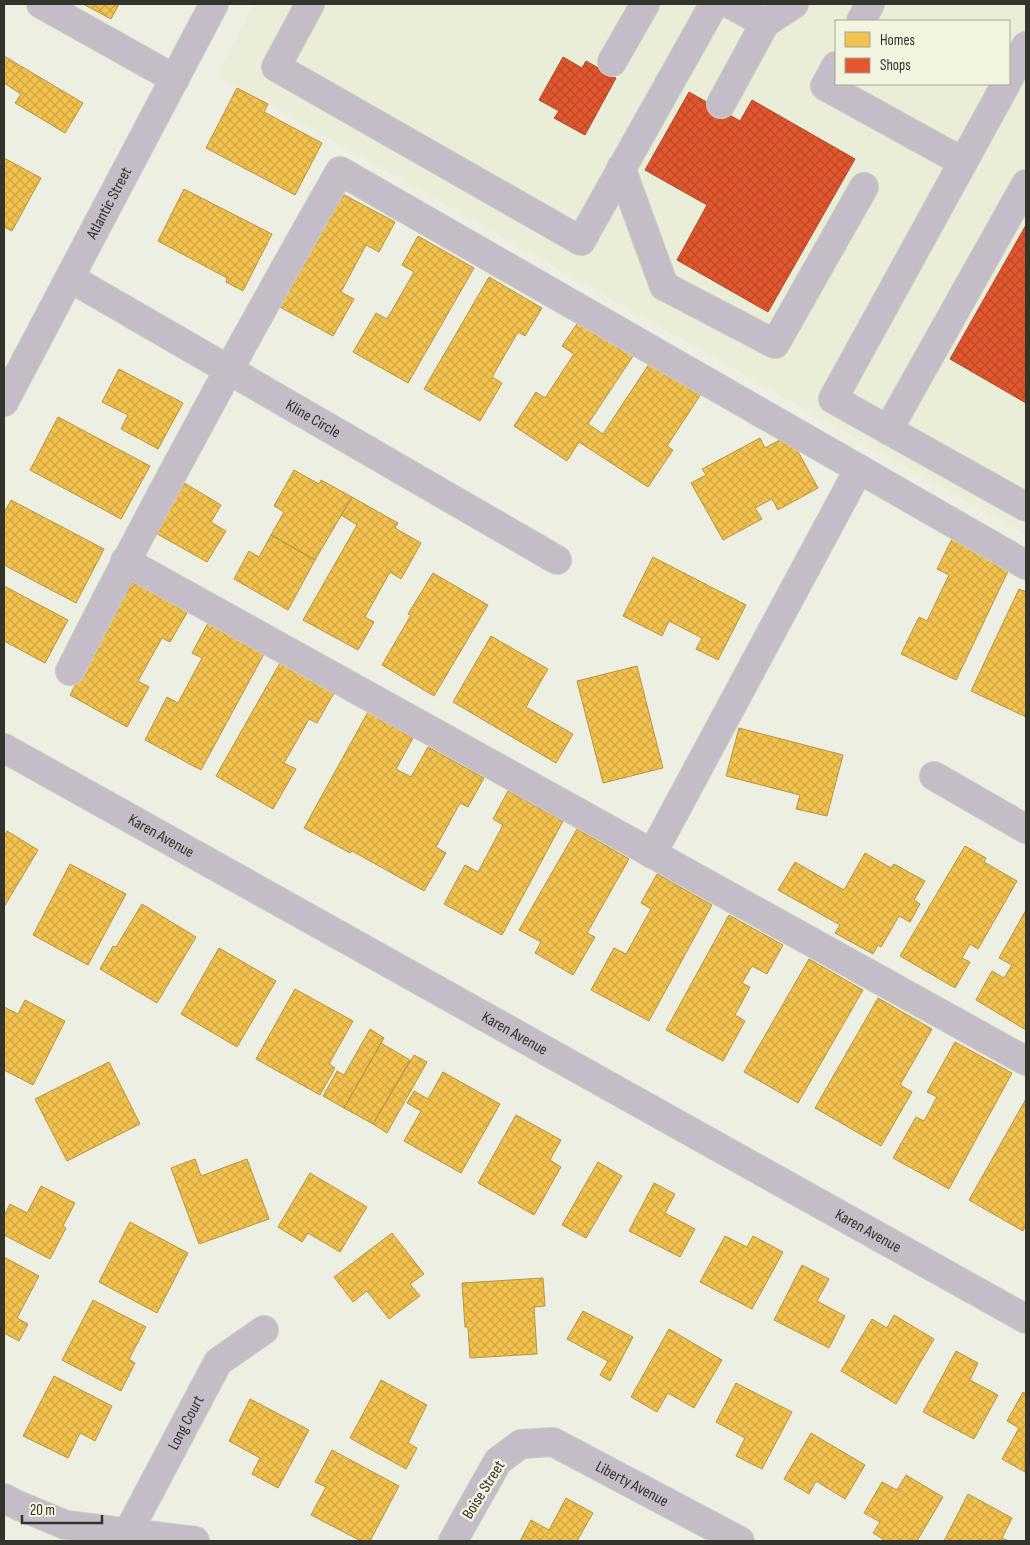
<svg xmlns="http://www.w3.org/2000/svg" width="1030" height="1545" viewBox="0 0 1030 1545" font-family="'Sofia Sans Condensed',sans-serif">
<defs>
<pattern id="homes-cross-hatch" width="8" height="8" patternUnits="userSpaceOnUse" patternTransform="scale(1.25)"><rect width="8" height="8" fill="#f2c14e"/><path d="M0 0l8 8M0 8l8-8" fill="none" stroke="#d0a644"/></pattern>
<pattern id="shops-cross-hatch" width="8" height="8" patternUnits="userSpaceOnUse" patternTransform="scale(1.25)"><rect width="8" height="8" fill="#e4572e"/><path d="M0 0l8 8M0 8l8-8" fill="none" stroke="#b94927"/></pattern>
</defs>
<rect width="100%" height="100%" fill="#eeefe3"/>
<path fill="#eaedd7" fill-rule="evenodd" d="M254 4H1026V535L217 75ZM836 21H1009V84H836Z"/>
<path fill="url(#homes-cross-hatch)" stroke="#b89644" d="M83 4H119L111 19Z
M4 56 83 103 65 133 15 103 21 94 4 83Z
M237 88 268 104 264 112 322 143 295 195 206 148Z
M4 158 41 178 12 231 4 227Z
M184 189 272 234 243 291 226 282 227 278 158 241Z
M339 192 395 222 379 252 366 245 341 292 354 299 333 336 278 306Z
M418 236 474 268 408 383 353 352 376 313 387 319 414 272 402 265Z
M489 277 542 308 525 336 518 332 492 377 502 383 480 421 424 389Z
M581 318 635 353 588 424 603 434 653 358 703 391 667 446 673 450 648 487 579 442 567 461 514 426 536 392 545 398 574 354 562 346Z
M119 369 183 403 158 449 121 429 128 415 102 402Z
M58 417 150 466 121 519 30 470Z
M789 435 818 488 778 510 772 499 755 508 762 519 723 540 691 483 706 475 702 469 760 438 765 448Z
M294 470 319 484 321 480 352 497 315 560 271 535 284 512 274 506Z
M181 481 221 505 211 522 226 531 207 562 152 531Z
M352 497 398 523 395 528 421 543 401 579 390 572 365 617 374 622 358 650 303 620 357 525 341 515Z
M11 500 104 549 76 603 4 565V513Z
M271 535 315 560 288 610 234 579 249 551 259 557Z
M953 537 1011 565 956 680 901 654 919 617 927 621 949 575 937 569Z
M653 557 746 605 718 660 696 649 702 638 669 621 662 636 623 616Z
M433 573 488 605 434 696 382 665 411 615 408 614Z
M133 581 188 611 170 642 162 638 138 681 149 687 127 727 70 695Z
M4 586 68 620 45 663 4 641Z
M1019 589 1026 592V717L971 691Z
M208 623 264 654 201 770 145 740 167 697 178 703 202 658 192 653Z
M491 636 548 669 526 707 573 734 556 763 453 702Z
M280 663 334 693 317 723 309 719 284 763 296 769 273 809 216 776Z
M637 666 663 768 603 783 577 681Z
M368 712 413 738 396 769 411 777 428 747 484 778 468 807 460 803 436 847 446 853 424 891 352 851 350 853 304 828Z
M739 728 843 755 827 816 796 809 800 795 726 776Z
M508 791 563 821 502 935 444 904 465 865 478 872 503 825 493 819Z
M577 829 629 859 587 933 595 937 573 975 535 953 541 942 519 930Z
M7 831 38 850 4 907V837Z
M965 846 986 858 984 862 1017 881 978 949 970 944 962 958 970 962 955 988 900 956Z
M865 853 891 868 894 864 925 881 914 900 920 904 910 922 899 916 881 947 878 945 873 954 835 933 840 925 778 890 795 862 844 890Z
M70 864 126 894 88 965 33 935Z
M657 874 712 905 649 1021 591 990 614 948 626 954 651 909 641 903Z
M142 904 196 937 157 1003 100 969 113 946 116 947Z
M1026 910V1030L976 1000 992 971 1004 978 1012 965 999 958Z
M729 915 783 945 767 974 752 966 742 983 750 987 735 1015 745 1021 723 1061 666 1030Z
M219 948 276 981 237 1047 181 1014Z
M809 959 863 990 798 1103 744 1072Z
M295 989 353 1021 329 1064 335 1068 320 1095 256 1059Z
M878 998 932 1029 900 1085 912 1092 881 1146 815 1108Z
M25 1000 65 1021 33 1085 4 1070V1007L18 1014Z
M370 1029 384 1038 344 1108 323 1096 337 1071 344 1075Z
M955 1042 1012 1073 949 1189 893 1158 916 1117 924 1121 937 1097 927 1092Z
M381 1043 410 1060 373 1124 344 1108Z
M414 1055 427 1062 387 1133 373 1124Z
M109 1062 140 1124 67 1161 35 1099Z
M443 1072 500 1104 461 1173 404 1141 421 1111 407 1103 414 1091 428 1099Z
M1026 1099V1225L1023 1231 969 1200Z
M516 1115 561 1140 550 1160 561 1167 534 1215 478 1183Z
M195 1159 201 1176 247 1159 269 1219 199 1244 171 1168Z
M598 1162 622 1176 586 1238 562 1225Z
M310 1173 367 1207 340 1252 308 1233 302 1242 278 1227Z
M654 1183 675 1194 665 1213 695 1229 680 1257 629 1231Z
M41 1186 75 1203 63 1226 66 1228 50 1259 4 1235V1216L10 1204 27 1213Z
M130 1222 188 1253 157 1313 99 1282Z
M392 1233 424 1274 410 1284 420 1296 389 1319 367 1291 353 1302 334 1277Z
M725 1236 747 1247 753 1236 783 1252 752 1309 700 1282Z
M4 1257 39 1276 17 1318 28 1324 19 1341 4 1333Z
M802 1265 829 1279 817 1301 845 1316 829 1348 774 1320Z
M543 1278 545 1306 534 1307 537 1354 470 1358 468 1327H465L462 1283Z
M93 1300 146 1327 129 1359 135 1363 121 1391 62 1360Z
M583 1311 633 1337 610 1381 600 1375 608 1361 567 1339Z
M894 1315 934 1339 896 1404 841 1371 872 1319 887 1328Z
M669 1329 722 1360 694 1408 668 1393 657 1412 631 1397Z
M956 1351 978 1363 970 1380 998 1395 974 1439 923 1412Z
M54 1376 112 1406 95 1441 80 1433 68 1458 23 1436Z
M381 1380 427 1405 408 1443 417 1448 406 1469 350 1438Z
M736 1383 792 1412 762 1469 736 1456 745 1438 716 1422Z
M1023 1392 1026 1394 1025 1472 1002 1459 1019 1428 1007 1421Z
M250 1399 309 1430 278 1488 252 1474 260 1458 229 1441Z
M811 1433 865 1465 845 1499 816 1481 809 1494 784 1479Z
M332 1450 399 1486 370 1541H361L311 1515 326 1487 315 1482Z
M906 1475 943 1497 917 1541H886L873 1533 880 1522 864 1513 882 1482 897 1490Z
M968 1494 1012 1518 1002 1538 1009 1541H944Z
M566 1498 593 1513 577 1541H520L531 1520 549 1530Z"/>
<path fill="url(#shops-cross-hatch)" stroke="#af4c2d" d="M563 57 582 68 586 61 616 78 585 135 554 118 559 111 539 100Z
M689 92 740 121 752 100 855 159 768 312 677 260 707 205 645 170Z
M1026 225V403L950 359Z"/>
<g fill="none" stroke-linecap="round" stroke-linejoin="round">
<defs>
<g id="minor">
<path d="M41 4 175 79"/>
<path d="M310 4 276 67 581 241 714 4"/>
<path d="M730 4 765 23 794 4"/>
<path d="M861 21 870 4"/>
<path d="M612 62 645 4"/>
<path d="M836 66 825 86 963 162"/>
<path d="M1009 78 1026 46"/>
<path d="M1006 84 833 399 1026 507"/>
<path d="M721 104 765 23"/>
<path d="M621 168 664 286 775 344 864 187"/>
<path id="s1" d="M70 278 557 560"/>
<path id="s2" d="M4 402 214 4"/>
<path d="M888 430 1026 184"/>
<path d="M125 561 1026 1061"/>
<path d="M70 671C155 502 246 336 340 171L859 469"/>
<path id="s3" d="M4 748 1026 1319"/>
<path d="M934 776 1026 829"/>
<path d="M652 854 859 469 1026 565"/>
<path d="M4 1498 17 1505 66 1525 195 1541"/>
<path id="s4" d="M127 1534 218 1362 264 1330"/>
<path id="s5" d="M453 1541 498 1461 521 1444 553 1442 740 1541"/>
</g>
</defs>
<use href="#minor" stroke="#cbccc3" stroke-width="30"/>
<use href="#minor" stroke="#c4bdc7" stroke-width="28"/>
</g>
<g text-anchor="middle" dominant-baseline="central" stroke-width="5" stroke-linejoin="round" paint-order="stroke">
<g font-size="16" fill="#32332b" stroke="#f1f4de">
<text stroke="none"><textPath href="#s2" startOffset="225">Atlantic Street</textPath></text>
<text stroke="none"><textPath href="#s1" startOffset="281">Kline Circle</textPath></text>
<text stroke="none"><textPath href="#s3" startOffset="180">Karen Avenue</textPath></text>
<text stroke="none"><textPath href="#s3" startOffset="585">Karen Avenue</textPath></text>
<text stroke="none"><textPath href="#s3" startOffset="990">Karen Avenue</textPath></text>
<text stroke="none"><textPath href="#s4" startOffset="126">Long Court</textPath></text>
<text stroke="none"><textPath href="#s5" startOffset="242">Liberty Avenue</textPath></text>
<text transform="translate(484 1490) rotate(-58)">Boise Street</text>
</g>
</g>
<rect width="1030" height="1545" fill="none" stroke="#32332b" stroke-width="10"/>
<rect x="835" y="20" width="175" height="65" fill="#f1f4de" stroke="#a5a796"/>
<rect x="845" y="32" width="25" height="15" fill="#f2c14e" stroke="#a5a796"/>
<text x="880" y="45" font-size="15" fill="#32332b">Homes</text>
<rect x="845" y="58" width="25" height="15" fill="#e4572e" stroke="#a5a796"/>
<text x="880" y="70" font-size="15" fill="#32332b">Shops</text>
<path d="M22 1515v8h80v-8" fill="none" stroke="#32332b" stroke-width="2.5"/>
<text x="30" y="1515" font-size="15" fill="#32332b" stroke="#f1f4de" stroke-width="4" paint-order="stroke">20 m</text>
</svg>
